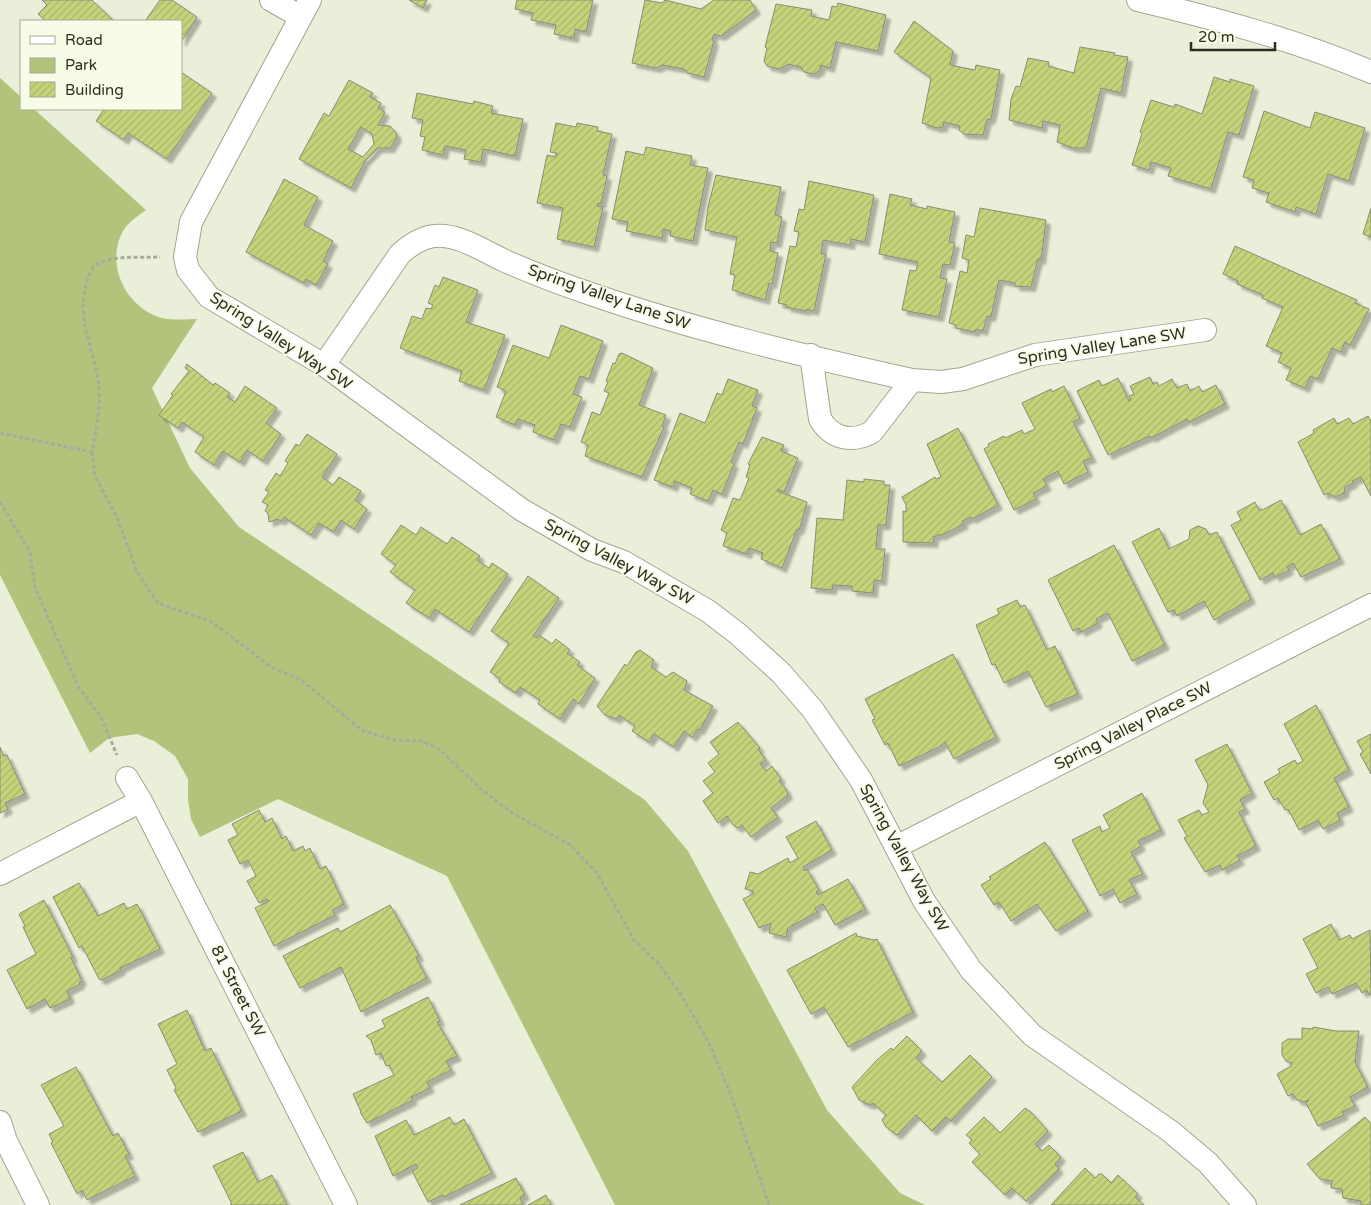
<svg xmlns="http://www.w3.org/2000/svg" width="1371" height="1205" viewBox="0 0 1371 1205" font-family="'Varela Round',sans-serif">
<defs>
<pattern id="building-hatch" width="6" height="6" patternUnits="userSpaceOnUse" patternTransform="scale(1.25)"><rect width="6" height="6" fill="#c3d47a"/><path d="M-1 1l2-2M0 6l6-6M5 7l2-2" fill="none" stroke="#a8b669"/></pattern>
<filter id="shadow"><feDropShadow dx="4.5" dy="4.5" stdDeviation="1" flood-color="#0004"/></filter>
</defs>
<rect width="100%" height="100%" fill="#e9efd9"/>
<path fill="#b4c37c" d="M0 78 21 97V109H34L146 210C138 216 128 222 123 231 105 264 125 305 158 317 170 321 186 319 197 319L152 388 190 468 239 527 645 800 688 851 827 1110 900 1193 925 1205H615L447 876 278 799 200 837 191 819 188 800V779L175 756 154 741 137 734 109 738 90 753 0 575Z"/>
<path fill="url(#building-hatch)" stroke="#888c79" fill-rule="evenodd" filter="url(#shadow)" d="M42 0H92L114 21H46L38 14 47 5Z
M160 0H172L197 17 181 42V21H145Z
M409 0H427L423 8Z
M517 0H593L586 32 575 29 574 38 554 34 556 25 531 20 533 13 515 9Z
M645 0 662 3 665 0 701 9 714 0H750L756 10 721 36 714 34 712 40 714 41 704 77 688 73 684 69 662 65 656 68 632 63Z
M838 3 886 15 878 51 836 42 830 68 821 65 820 70 814 74 804 72 801 67 788 64 780 69 767 66 764 61 767 48 765 47 776 4 812 10 811 16 829 20 832 6 837 7Z
M914 21 953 51 950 65 975 70 976 65 1000 70 992 114 990 120 987 119 983 135 964 134 959 130 960 126 944 122 943 127 937 128 922 123 931 78 894 52Z
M1080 47 1115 53 1114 55 1128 57 1121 93 1101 88 1086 148H1073L1057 142 1060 125 1043 121 1042 128 1009 120 1011 99 1016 86 1020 87 1028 58 1049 62 1048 66 1074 73Z
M181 72 212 93 167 159 128 133 124 140 96 121 104 109H181Z
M1214 77 1230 82V79L1254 86 1239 135 1228 132 1211 189 1168 176 1171 168 1151 162 1149 170 1132 165 1142 133 1140 132 1151 100 1174 107 1175 104 1202 114Z
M349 80 373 93 370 97 381 103 378 108 385 112 378 125 390 126 396 133 397 137 390 148H378L365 161 351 188 299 159 324 113 329 116ZM361 127 372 134 374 144 363 157 348 149Z
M417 93 473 104 474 101 493 106 491 113 523 119 515 156 483 149 481 162 464 159 466 150 445 146 443 155 422 150 425 137 420 136 423 120 412 118Z
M1264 111 1310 128 1315 112 1365 128 1349 181 1328 174 1316 214 1296 207 1295 212 1266 202 1269 193 1252 188 1254 180 1243 177Z
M556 123 576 127 577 123 598 127 597 131 612 134 603 175 607 176 601 204 598 203 597 206 603 207 594 247 557 239 563 208 537 203 547 155 556 157 557 153 550 152Z
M646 147 692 156 690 165 708 168 693 241 670 236 671 231 663 229 662 238 626 231 628 222 612 219 626 151 644 155Z
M716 175 781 187 775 215 782 217 777 243 771 242 770 251 778 253 772 284 769 283 765 300 732 290 735 275 730 274 737 237 705 230 708 207Z
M284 179 318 197 304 225 333 241 323 261 328 264 316 285 306 279 304 283 246 252Z
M809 181 874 195 865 242 851 239 850 245 823 240 821 254H826L814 311 806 309V311L786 307 787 305 778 303 790 246 796 247 799 232 794 231 799 209 804 210Z
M890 194 912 199 910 205 927 209V206L955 212 949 242 955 243 950 265 943 264 940 278 947 279 939 317 902 310 910 270 916 271 918 262 879 254Z
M980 208 1046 220 1041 260 1038 259 1031 287 1015 286V283L999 280 991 317 987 316 983 331 976 329 975 332 956 328V325L949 323 960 271 967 273 969 260 962 258 966 235 974 237Z
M1371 208V237L1363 234Z
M1235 246 1357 300 1355 303 1369 309 1350 345 1345 342 1341 352 1332 348 1318 379 1310 376 1305 388 1286 380 1291 368 1278 362 1282 353 1266 346 1283 307 1262 298 1263 295 1237 284 1238 281 1223 274Z
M443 277 478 290 466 322 505 335 484 390 459 381 462 371 400 348 412 316 422 319 426 308 431 309 433 305 428 303 435 285 439 287Z
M561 325 603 341 589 379 580 376 573 394 582 397 570 427 561 424 554 440 533 432 535 425 518 419 515 425 496 417 506 391 497 387 513 345 549 358Z
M622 353 653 368 639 405 666 415 662 426 664 427 642 477 585 456 588 445 581 442 592 412 600 415 609 393 604 391 608 382 606 381 613 363 615 364 619 354Z
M187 364 213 385 215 383 230 393 227 397 235 402 245 386 277 408 266 423 281 434 263 461 247 450 240 462 223 451 214 465 195 452 204 437 182 422 178 428 159 415 173 395 171 394 189 371 185 368Z
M1150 377 1153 384 1157 382 1159 386 1172 379 1177 388 1187 384 1190 391 1199 386 1202 392 1216 385 1225 404 1189 422 1187 419 1151 438 1150 436 1136 442 1108 455 1077 391 1099 380 1102 386 1118 378 1129 401 1131 400 1129 396 1134 394 1130 386Z
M728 379 758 390 752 406 757 408 743 444 739 442 731 462 734 464 722 494 713 490 708 501 690 494 692 488 675 481 673 487 654 480 680 413 705 423 717 393 722 395Z
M1064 386 1080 418 1073 422 1092 458 1083 461 1088 472 1064 484 1058 471 1043 479 1047 486 1033 493 1036 499 1014 510 984 449 989 446 988 444 1004 436 1005 438 1022 430 1024 434 1035 429 1022 403 1051 389 1052 392Z
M1368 416 1371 421V496L1361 477 1352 481 1353 483 1345 487 1344 493 1335 497 1327 493 1324 495 1298 442 1314 433 1313 430 1334 418 1337 424 1349 418 1353 424Z
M958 428 998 505 972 519 971 517 962 521 964 524 940 536V534L934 537 933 543 903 542V511L906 512V505L902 497 935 477 936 479 941 477 927 444Z
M307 434 337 454 322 477 333 485 339 477 361 491 355 500 367 509 354 529 341 520 334 532 319 523 311 535 284 517 281 521 278 519 269 522 268 513 265 511 268 505 262 502 269 492 265 490 276 473 280 476 288 463 285 461 296 444 299 446Z
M762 437 784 445 781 451 798 458 784 492 778 489 777 491 807 502 801 524 799 530 797 529 782 568 761 559 763 553 749 548 747 554 723 546 727 533 721 530 733 498 740 500 749 478 746 477 750 465 748 464Z
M864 479 882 481H884V485H890L886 525H878L876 549H885L882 581 874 580 873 593 852 591V586L833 585 832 590 811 588 817 518 843 520 847 480 864 482Z
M1281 500 1300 535 1321 524 1340 559 1301 577 1293 563 1287 567 1289 570 1275 577 1273 573 1260 580 1231 525 1241 520 1237 512 1255 502 1259 510H1262Z
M401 525 416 535 421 527 447 544 452 537 480 556 477 560 489 568 492 563 508 574 469 632 435 609 429 618 406 603 415 590 390 572 396 565 381 554Z
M1198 526 1206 529 1209 535 1217 532 1251 599 1214 620 1204 601 1177 616 1174 610 1168 612 1132 542 1159 528 1169 549 1189 539 1190 530Z
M1114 545 1165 645 1132 661 1108 613 1096 619 1098 623 1081 632 1079 628 1073 631 1048 580Z
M528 576 559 598 533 636 537 638 539 635 552 644 556 639 570 650 567 653 580 662 577 665 595 678 579 704 573 699 560 719 538 704 540 700 520 687 516 693 499 682 500 679 490 672 509 643 491 631Z
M1017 600 1020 607 1025 605 1047 650 1055 646 1078 694 1046 707 1028 671 1004 683 995 664 992 665 976 625 999 614 997 609Z
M640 650 654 660 651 667 666 677 673 672 687 681 684 690 713 706 700 730 698 729 692 737 684 731 674 747 654 734 649 742 632 731 635 726 619 715 617 719 605 715 597 706 625 664 627 666 636 652Z
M953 654 996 737 954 759 945 742 941 745V746L899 766 888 743 885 745 872 720 875 719 865 699Z
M1316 705 1349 770 1334 778 1349 807 1337 813 1340 820 1323 829 1318 820 1299 830 1288 809 1285 810 1278 798 1274 800 1264 782 1280 773 1278 769 1295 760 1297 764 1303 761 1284 724Z
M738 722 760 748 758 749 766 760 760 764 766 771 772 766 781 779 779 781 786 789 788 795 771 808 778 817 751 837 742 825 738 828 733 825 727 816 718 823 703 801 713 793 703 781 715 772 708 763 719 754 710 742Z
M1371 734V774L1360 754 1363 752 1357 741Z
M1227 744 1252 793 1240 800 1245 809 1239 812 1256 846 1237 856 1240 860 1222 870 1220 865 1205 872 1184 838 1187 836 1178 820 1199 810 1202 815 1209 812 1203 803 1208 785 1195 760Z
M0 747 4 756 7 755 25 794 5 803 8 809 0 813Z
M1142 793 1161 830 1138 841 1141 846 1131 852 1143 874 1129 880 1137 894 1120 903 1113 889 1100 896 1072 840 1100 826 1102 832 1110 828 1103 815Z
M259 810 265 822 272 818 282 839 286 836 293 851 303 846 305 851 310 848 320 869 326 866 344 904 332 910 335 915 274 946 255 908 269 901 267 899 259 903 247 881 256 876 248 860 240 864 228 840 238 835 232 824Z
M816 821 832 850 803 867 805 871 807 869 819 890 816 892 818 895 848 879 865 909 835 925 823 904 815 908 817 912 788 928 786 937 769 933 771 923 759 928 743 899 753 894V891L745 889 750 872 758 874 788 858 790 863 798 858 786 837Z
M1045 842 1088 911 1056 931 1037 904 1011 921 999 902 994 905 981 885 991 879 989 877Z
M79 883 98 916 124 903 127 909 137 904 160 949 120 968 121 970 102 980 99 979 82 946 79 948 53 897Z
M44 900 73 957 71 958 82 981 79 982 80 984 67 991 70 999 50 1008 45 999 27 1009 7 970 36 954 23 927 25 926 19 914Z
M390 905 419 956 416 958 427 978 361 1012 341 967 300 988 283 956 338 928 340 932Z
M1331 924 1339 940 1350 935 1352 939 1370 930 1371 994 1369 995 1367 990 1362 993 1356 983 1332 994 1328 987 1316 993 1306 974 1318 968 1303 939Z
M856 933 857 936 874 940 877 939 913 1012 848 1047 824 1007 811 1014 787 970Z
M428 997 440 1021 437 1022 457 1056 446 1061 451 1070 427 1082 430 1088 411 1097 413 1100 367 1123 360 1112H361L353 1094 394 1075 389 1065 386 1066 381 1053 376 1055 371 1040 366 1036 385 1027 382 1020Z
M187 1010 205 1051 211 1048 242 1111 198 1132 174 1090 176 1088 167 1070 177 1064 158 1024Z
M1313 1027 1336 1031H1359L1355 1062 1368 1087 1350 1097 1355 1106 1342 1112 1344 1115 1318 1126 1306 1103 1309 1100 1304 1102 1297 1100 1293 1094 1288 1096 1277 1074 1291 1066 1292 1063 1286 1061 1282 1055V1043L1288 1039H1302V1028L1313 1029Z
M907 1036 922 1051 916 1058 942 1082 970 1055 992 1077 951 1121 946 1117 932 1131 916 1115 897 1135 886 1127 882 1120 886 1115 873 1103 870 1105 859 1100 852 1087 877 1060 891 1048 893 1050Z
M76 1067 113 1136 118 1133 129 1154 125 1156 135 1176 87 1200 82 1190 77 1194 51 1143 53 1142 49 1134 64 1126 41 1085Z
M1025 1108 1031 1112 1048 1131 1035 1144 1042 1151 1049 1145 1061 1157 1055 1164 1059 1169 1026 1201 1012 1188 1005 1195 972 1162 980 1154 969 1143 972 1140 966 1135 984 1117 1000 1133Z
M450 1117 454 1125 464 1119 492 1173 444 1197 443 1195 428 1202 412 1171 418 1168 416 1164 393 1176 375 1136 406 1120 414 1135Z
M1365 1117 1371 1124V1205H1361V1201L1343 1198 1342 1189 1331 1188 1332 1181 1320 1179 1307 1164Z
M243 1152 258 1182 272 1175 287 1205H230L232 1204 213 1166Z
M1085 1168 1095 1178 1099 1174H1102L1111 1183 1118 1175 1138 1194 1135 1197 1144 1205H1051Z
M516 1178 525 1195 520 1198 523 1205H460Z
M546 1195 551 1205H528Z"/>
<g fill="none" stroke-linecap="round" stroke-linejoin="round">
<defs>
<path id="minor" d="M271 0 301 17
M310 0 191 222 185 257 188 270 209 297 324 365 522 510 592 550 624 562 708 611 738 634 781 673 813 710 861 780 924 901 971 970 1032 1035 1170 1131 1208 1163 1245 1205
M1138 0C1217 19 1296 40 1371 72
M811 355 820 419C832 439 852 443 872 432L912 380
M324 365 400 254C412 243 427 234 444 236 464 238 484 251 503 260 532 273 561 284 591 294 695 330 804 356 912 380L941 382 963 379 1035 355 1205 330
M127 778 141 801 346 1205
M896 847 1371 605
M0 874 141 801
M0 1122 6 1141 38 1205"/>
</defs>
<use href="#minor" stroke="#a1a691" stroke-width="24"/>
<path stroke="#a7ab9a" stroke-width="3" stroke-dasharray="4 2.5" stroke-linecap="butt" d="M0 433 92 452C96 427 102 405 98 379 92 344 76 319 87 282 88 276 92 266 99 263 117 255 140 258 160 257
M92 452 95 476 117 517 137 572 158 603 212 622 271 667 301 680 363 731 395 740 422 741 439 749 482 790 514 814 569 844 597 873 634 940 659 964 682 996 710 1045 732 1098 769 1205
M0 502 30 552 35 588 79 688 101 717 117 755"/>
<use href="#minor" stroke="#fff" stroke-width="22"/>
</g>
<g text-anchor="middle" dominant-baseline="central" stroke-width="4" stroke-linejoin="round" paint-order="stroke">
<g font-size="16" fill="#2c2e26" stroke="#f7fce6">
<text transform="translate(609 297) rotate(19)">Spring Valley Lane SW</text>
<text transform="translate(281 341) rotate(33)">Spring Valley Way SW</text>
<text transform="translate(1102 346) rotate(-9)">Spring Valley Lane SW</text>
<text transform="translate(619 562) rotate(28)">Spring Valley Way SW</text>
<text transform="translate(1133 726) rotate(-27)">Spring Valley Place SW</text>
<text transform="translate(904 858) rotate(61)">Spring Valley Way SW</text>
<text transform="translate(238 991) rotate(63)">81 Street SW</text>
</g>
</g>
<rect x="20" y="20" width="162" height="90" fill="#f7fce6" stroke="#a6aa99"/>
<rect x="30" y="36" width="25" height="8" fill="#ffffff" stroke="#a6aa99"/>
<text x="65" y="45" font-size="15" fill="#2c2e26">Road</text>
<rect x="30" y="58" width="25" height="15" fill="#b4c37c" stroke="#a6aa99"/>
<text x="65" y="70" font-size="15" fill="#2c2e26">Park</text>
<rect x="30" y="82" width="25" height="15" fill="url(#building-hatch)" stroke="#a6aa99"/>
<text x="65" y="95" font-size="15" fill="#2c2e26">Building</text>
<path d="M1191 42v8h84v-8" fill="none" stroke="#2c2e26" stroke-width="2.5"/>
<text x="1198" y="42" font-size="15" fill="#2c2e26" stroke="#f7fce6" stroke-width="4" paint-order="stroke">20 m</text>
</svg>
